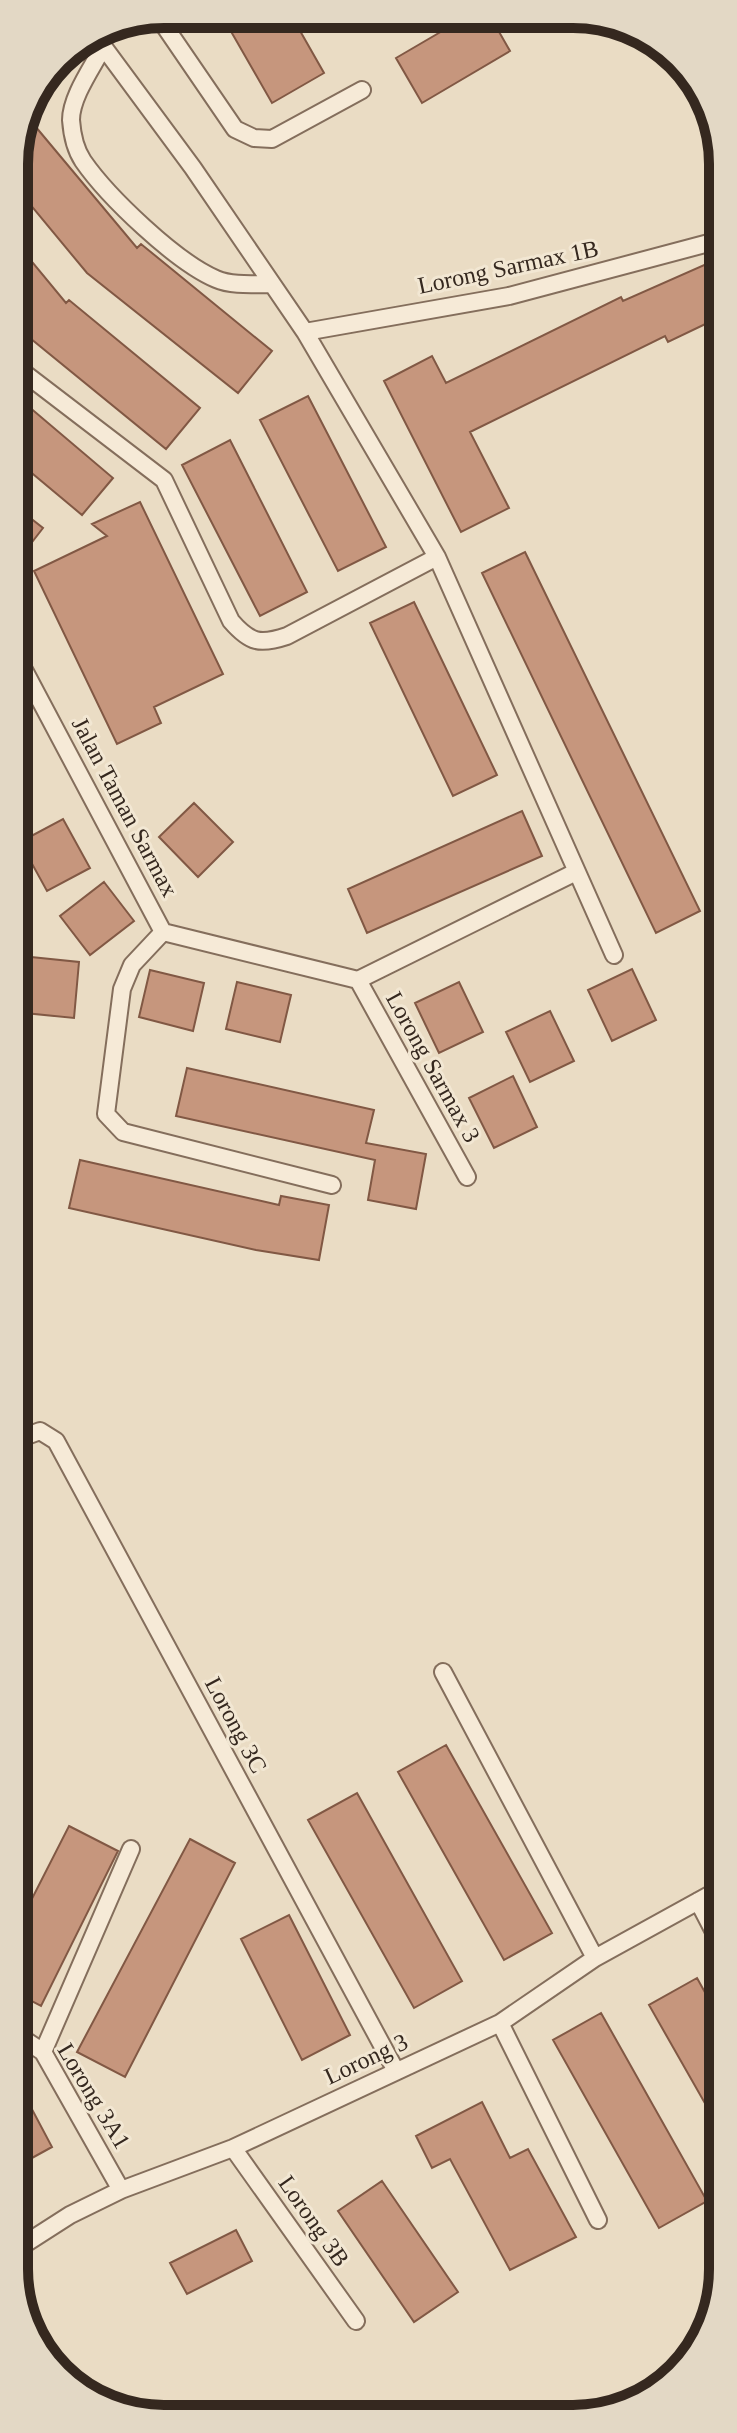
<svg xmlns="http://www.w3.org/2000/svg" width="737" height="2433" viewBox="0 0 737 2433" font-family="Georgia,serif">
<rect width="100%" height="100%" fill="#eadcc4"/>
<path fill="#c6967d" stroke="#815844" stroke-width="2" d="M221 14 291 15 324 73 272 103Z
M468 16H490L510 51 422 103 396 58Z
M30 120 137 248 141 244 272 351 238 393 87 273 14 185V155Z
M14 240 66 303 69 300 200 408 166 449 14 325Z
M720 258V317L668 342 665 336 470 432 509 508 461 532 384 381 432 356 446 383 621 297 623 301Z
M15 395 113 478 82 515 15 459Z
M308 396 386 547 338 571 260 420Z
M230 440 307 592 260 616 182 465Z
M140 502 223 674 154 707 161 723 117 744 34 571 107 536 92 524Z
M15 506 43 528 15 564Z
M525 552 700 911 656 933 482 573Z
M414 602 497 775 453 796 370 623Z
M194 803 233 842 198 877 159 837Z
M522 811 542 856 367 933 348 889Z
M63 819 90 868 47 891 20 842Z
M104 882 134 921 90 955 60 916Z
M31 957 79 962 74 1018 25 1013Z
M632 969 656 1020 612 1041 588 990Z
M150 970 204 983 193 1031 139 1017Z
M237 982 291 995 280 1042 226 1029Z
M459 982 483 1032 439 1053 415 1003Z
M550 1011 574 1061 530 1082 506 1032Z
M187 1068 374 1110 366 1143 426 1154 416 1209 368 1200 375 1160 176 1116Z
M513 1076 537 1127 494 1148 469 1098Z
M80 1160 279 1205 281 1196 329 1205 319 1260 256 1250 69 1208Z
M446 1745 552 1933 504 1960 398 1772Z
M357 1793 462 1981 414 2008 308 1820Z
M69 1826 118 1851 41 2006 16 1993V1930Z
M190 1839 235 1863 125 2077 77 2052Z
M289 1915 350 2035 302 2060 241 1939Z
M697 1978 722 2023 723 2135 649 2005Z
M601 2013 707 2201 659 2228 553 2040Z
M17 2081 52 2147 21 2164 17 2156Z
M482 2102 510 2158 528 2149 576 2237 510 2270 450 2159 432 2168 416 2136Z
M382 2181 458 2292 414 2322 338 2211Z
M236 2230 252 2261 187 2294 170 2263Z"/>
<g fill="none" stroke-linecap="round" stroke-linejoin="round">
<defs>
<path id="street" d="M157 15 235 129 254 138 272 139 362 90
M94 34 193 168 305 332 437 557 614 955
M103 47C92 68 71 97 71 120 72 134 75 149 83 161 108 197 176 262 216 279 232 286 253 284 270 284
M305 332 509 296 720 240
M15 366 164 480 231 621C250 643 260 645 287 636L437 557
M15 653 163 932 358 980 576 872
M163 932 132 965 122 989 106 1114 123 1132 332 1185
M358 980 467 1177
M16 1440 40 1431 56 1441 396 2071
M443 1672 595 1958
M698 1901 722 1947
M500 2023 598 2220
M16 2034 43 2052 121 2190
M43 2052 131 1849
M233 2148 356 2321
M17 2249 70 2215 121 2190 233 2148 500 2023 595 1958 722 1888"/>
</defs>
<use href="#street" stroke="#846e5c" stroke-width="20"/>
<use href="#street" stroke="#f6ead7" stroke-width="16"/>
</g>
<g text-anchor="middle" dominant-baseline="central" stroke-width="6" stroke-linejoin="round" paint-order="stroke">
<g font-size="24" fill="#35281f" stroke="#f2e7d3">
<text transform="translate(508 267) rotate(-12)">Lorong Sarmax 1B</text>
<text transform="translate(125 807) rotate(62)">Jalan Taman Sarmax</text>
<text transform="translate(433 1067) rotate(61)">Lorong Sarmax 3</text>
<text transform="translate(236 1725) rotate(62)">Lorong 3C</text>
<text transform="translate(366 2059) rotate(-25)">Lorong 3</text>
<text transform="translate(94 2096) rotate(59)">Lorong 3A1</text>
<text transform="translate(314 2221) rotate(55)">Lorong 3B</text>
</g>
</g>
<path d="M0 0H737V2433H0ZM164 28H573A136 136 0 0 1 709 164V2269A136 136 0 0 1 573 2405H164A136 136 0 0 1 28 2269V164A136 136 0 0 1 164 28Z" fill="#e3d8c5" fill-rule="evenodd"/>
<path fill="none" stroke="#35281f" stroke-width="10" d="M164 28H573A136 136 0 0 1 709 164V2269A136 136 0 0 1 573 2405H164A136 136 0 0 1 28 2269V164A136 136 0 0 1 164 28Z"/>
</svg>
